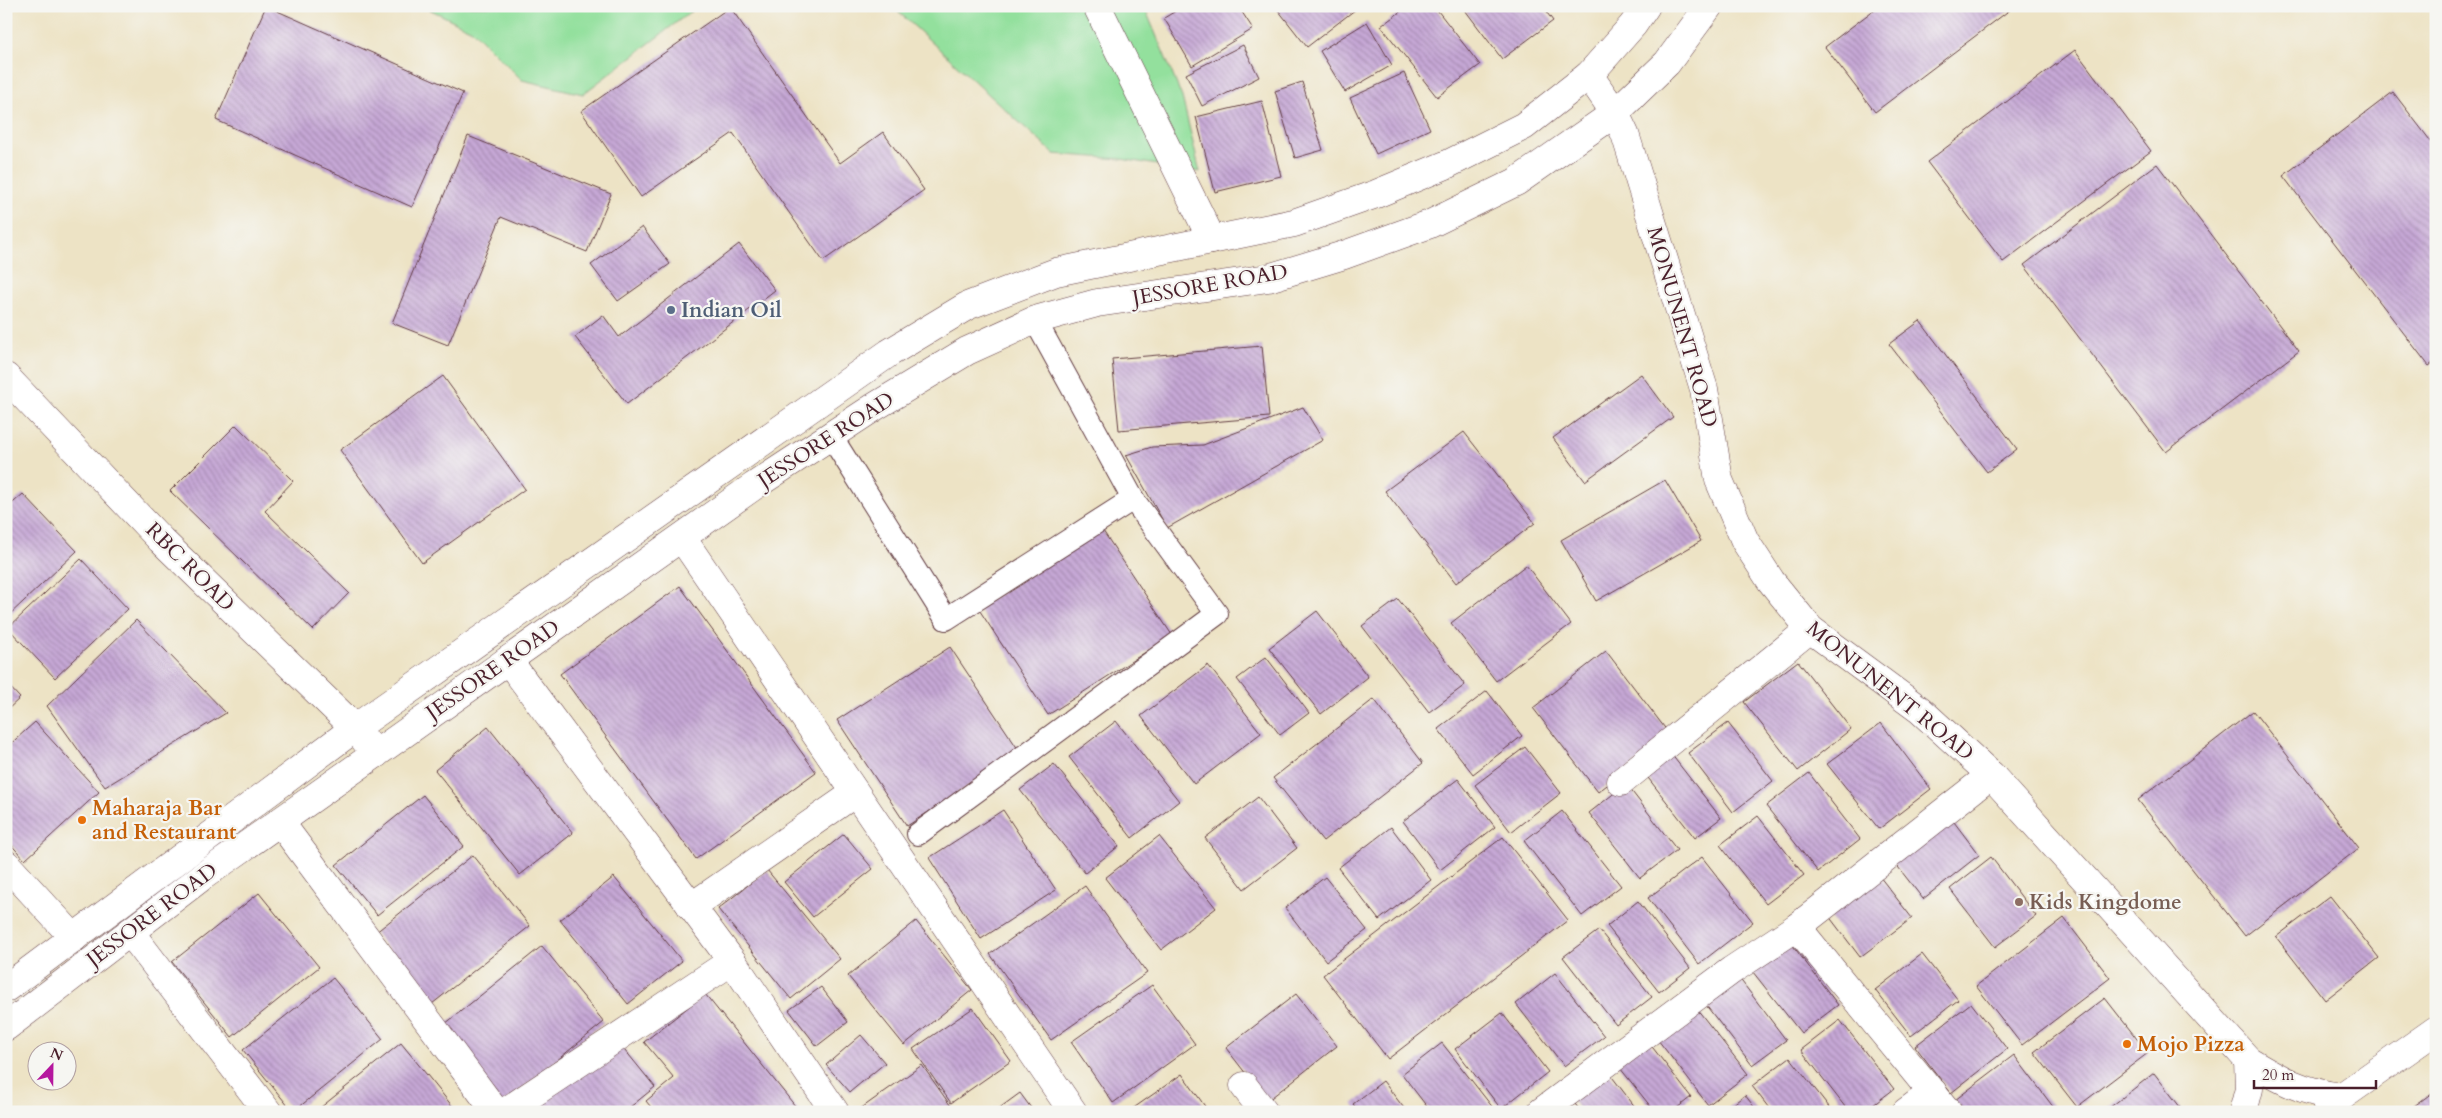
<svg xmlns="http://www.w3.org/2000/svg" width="2442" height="1118" viewBox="0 0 2442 1118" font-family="Cardo,serif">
<defs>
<pattern id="building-back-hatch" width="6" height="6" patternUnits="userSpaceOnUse" patternTransform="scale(1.25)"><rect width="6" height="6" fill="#c6a8d6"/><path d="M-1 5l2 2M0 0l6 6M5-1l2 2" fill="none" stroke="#a388ae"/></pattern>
</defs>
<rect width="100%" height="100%" fill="#f6f6f2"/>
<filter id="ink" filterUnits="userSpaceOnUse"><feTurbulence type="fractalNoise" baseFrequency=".02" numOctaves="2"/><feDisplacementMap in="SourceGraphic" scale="10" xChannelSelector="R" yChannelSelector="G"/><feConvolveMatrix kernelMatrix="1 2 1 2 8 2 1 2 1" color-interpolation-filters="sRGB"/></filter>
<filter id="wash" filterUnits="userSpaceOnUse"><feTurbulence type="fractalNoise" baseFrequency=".0096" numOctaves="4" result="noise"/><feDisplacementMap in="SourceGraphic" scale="20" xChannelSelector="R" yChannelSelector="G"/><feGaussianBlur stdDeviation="1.12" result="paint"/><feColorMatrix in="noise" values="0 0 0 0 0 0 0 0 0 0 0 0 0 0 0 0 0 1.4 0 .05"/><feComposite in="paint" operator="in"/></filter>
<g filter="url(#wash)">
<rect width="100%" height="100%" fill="#ede3c5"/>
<g fill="#93e09d" stroke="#6e8064">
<polygon points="423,6 698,6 583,94 522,80 472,30"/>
<polygon points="892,6 1144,6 1182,97 1200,172 1121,159 1054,154"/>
</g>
<g id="blocks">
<g fill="url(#building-back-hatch)">
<polygon points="266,6 463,93 412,207 216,120"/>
<polygon points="1184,6 1238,6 1253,29 1192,66 1164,18"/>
<polygon points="1275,6 1354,6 1356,9 1307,47"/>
<polygon points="1408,6 1434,6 1480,65 1437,97 1381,26"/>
<polygon points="1462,6 1542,6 1553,21 1502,59"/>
<polygon points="1879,6 2015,6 1875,112 1825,47"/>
<polygon points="730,7 840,163 883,132 924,190 823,261 733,133 641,197 581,111"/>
<polygon points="1367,22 1392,65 1345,92 1320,51"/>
<polygon points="1243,45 1259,77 1202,106 1186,74"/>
<polygon points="2075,50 2151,151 2003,262 1927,162"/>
<polygon points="1404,73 1430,129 1376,154 1350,98"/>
<polygon points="1302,82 1323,150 1295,158 1275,91"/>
<polygon points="2393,92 2436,148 2436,361 2429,366 2283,176"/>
<polygon points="1262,101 1281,176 1215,192 1196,117"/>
<polygon points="468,136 611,194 587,252 501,217 448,345 392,323"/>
<polygon points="2157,164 2299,351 2166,452 2024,265"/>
<polygon points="642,227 670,264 618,301 591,265"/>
<polygon points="739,244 775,290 627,404 575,337 603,315 619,337"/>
<polygon points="1920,321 2017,449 1987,472 1889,344"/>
<polygon points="1262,346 1269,417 1119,430 1112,359"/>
<polygon points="1641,374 1673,417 1585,481 1553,438"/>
<polygon points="443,376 525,489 422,563 340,450"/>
<polygon points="1303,407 1323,440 1167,528 1126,455 1152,447 1203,445"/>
<polygon points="236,425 293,481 265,511 349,593 313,630 170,491"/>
<polygon points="1464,432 1535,523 1456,583 1385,491"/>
<polygon points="1665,480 1701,541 1596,601 1561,540"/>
<polygon points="23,494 77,551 6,618 6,509"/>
<polygon points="1101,528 1172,635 1048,715 978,608"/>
<polygon points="81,559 128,609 55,678 8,628"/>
<polygon points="1526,565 1571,624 1496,681 1451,623"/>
<polygon points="680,586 816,772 696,859 560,674"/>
<polygon points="1398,599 1465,685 1429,712 1362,626"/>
<polygon points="1317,611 1368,677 1321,714 1269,648"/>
<polygon points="136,620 226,713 105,787 47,706"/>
<polygon points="950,647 1020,752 907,826 837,720"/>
<polygon points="1606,651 1671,736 1598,792 1533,708"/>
<polygon points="1266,657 1309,713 1280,735 1237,679"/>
<polygon points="1798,661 1851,729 1798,771 1744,702"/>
<polygon points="1208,665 1261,733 1194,784 1141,716"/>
<polygon points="6,683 20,698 6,711"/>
<polygon points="1487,691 1522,736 1473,774 1438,729"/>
<polygon points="1374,699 1423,763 1323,841 1273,778"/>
<polygon points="2253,711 2359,848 2245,936 2138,800"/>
<polygon points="1116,721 1179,801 1132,838 1069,757"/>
<polygon points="35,722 99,792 25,860 6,839 6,748"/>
<polygon points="1728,723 1773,781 1733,812 1688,753"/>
<polygon points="1881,723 1931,789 1879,829 1827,764"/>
<polygon points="488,727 573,833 520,875 435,770"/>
<polygon points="1525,747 1561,793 1511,832 1475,785"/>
<polygon points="1671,754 1721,818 1695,838 1645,774"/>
<polygon points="1054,764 1119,846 1085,873 1020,790"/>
<polygon points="1809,773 1860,839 1818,872 1766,806"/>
<polygon points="1458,779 1495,827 1440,870 1403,821"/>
<polygon points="1626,784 1677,850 1640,878 1589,813"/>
<polygon points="423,795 464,846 377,915 336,865"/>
<polygon points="1258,797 1297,848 1244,889 1205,838"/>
<polygon points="1003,810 1056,890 981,939 929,858"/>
<polygon points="1562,811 1621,886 1582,916 1524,841"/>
<polygon points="1948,814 1979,855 1923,899 1891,858"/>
<polygon points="1758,816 1804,875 1766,904 1720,845"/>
<polygon points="1391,827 1431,880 1379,920 1338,868"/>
<polygon points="844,834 873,869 813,917 784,882"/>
<polygon points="1159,836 1216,908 1161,950 1105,878"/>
<polygon points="1503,837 1568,920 1388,1059 1323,975"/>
<polygon points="473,855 530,926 432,1004 375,933"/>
<polygon points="1702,857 1753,922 1699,964 1648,898"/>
<polygon points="1991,857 2036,916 1995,947 1950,889"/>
<polygon points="767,870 840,959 791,999 718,909"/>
<polygon points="1876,872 1912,918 1860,957 1825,911"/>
<polygon points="614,877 682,961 628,1004 560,920"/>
<polygon points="1325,877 1367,930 1326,961 1285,908"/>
<polygon points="1085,886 1147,973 1051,1040 990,954"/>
<polygon points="259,893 319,967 232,1037 172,962"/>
<polygon points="2330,896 2379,958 2325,1000 2276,937"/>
<polygon points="1638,901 1690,968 1659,992 1607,926"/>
<polygon points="2064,918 2110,978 2022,1045 1976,986"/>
<polygon points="916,921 972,990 904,1045 848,976"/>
<polygon points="1599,930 1652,997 1616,1025 1563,957"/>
<polygon points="1787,938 1838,1005 1801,1033 1749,967"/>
<polygon points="542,946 604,1022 502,1105 440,1028"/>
<polygon points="1922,954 1958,1000 1911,1036 1875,990"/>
<polygon points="1555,973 1604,1036 1564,1066 1516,1004"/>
<polygon points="333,978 383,1039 293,1112 243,1050"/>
<polygon points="1739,978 1786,1040 1752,1065 1705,1004"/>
<polygon points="1152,985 1195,1044 1113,1103 1071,1042"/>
<polygon points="821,987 848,1022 817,1046 789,1010"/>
<polygon points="705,994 800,1112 655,1112 646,1101 674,1078 644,1042"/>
<polygon points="1296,994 1337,1046 1267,1101 1226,1048"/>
<polygon points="2105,998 2148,1053 2077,1107 2034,1052"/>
<polygon points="1971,1003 2007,1049 1951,1093 1915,1046"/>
<polygon points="973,1008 1011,1061 951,1103 913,1049"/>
<polygon points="1697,1009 1748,1074 1708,1105 1658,1040"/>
<polygon points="1502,1013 1548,1072 1501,1109 1455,1049"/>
<polygon points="1840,1020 1894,1089 1864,1112 1849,1112 1801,1050"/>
<polygon points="861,1035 885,1063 850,1092 826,1065"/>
<polygon points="616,1039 655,1087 624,1112 526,1112"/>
<polygon points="1646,1039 1691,1097 1672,1112 1655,1112 1616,1063"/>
<polygon points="401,1043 457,1112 315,1112"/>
<polygon points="1442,1043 1494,1109 1490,1112 1431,1112 1402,1074"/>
<polygon points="2014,1055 2057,1112 1964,1112 1955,1100"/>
<polygon points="1790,1057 1833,1112 1772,1112 1752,1086"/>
<polygon points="922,1065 955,1112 856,1112"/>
<polygon points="1606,1069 1639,1112 1581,1112 1570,1097"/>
<polygon points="2154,1073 2184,1112 2104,1112"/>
<polygon points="1182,1074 1209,1112 1128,1112"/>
<polygon points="1383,1081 1407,1112 1359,1112 1353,1104"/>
<polygon points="2436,1090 2436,1112 2406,1112"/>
<polygon points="1020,1093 1034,1112 994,1112"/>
<polygon points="1745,1095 1758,1112 1723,1112"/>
</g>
</g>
</g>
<g filter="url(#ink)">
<use href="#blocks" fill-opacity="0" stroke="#623c42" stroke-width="1"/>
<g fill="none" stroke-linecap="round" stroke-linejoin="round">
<g stroke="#623c42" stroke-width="24">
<g id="service">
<polyline points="831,436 946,619 1133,499 1035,320"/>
<polyline points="918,834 1217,614 1133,499"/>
</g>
</g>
<g stroke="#623c42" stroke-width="29">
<g id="minor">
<polyline points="1097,6 1212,240"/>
<path d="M 1589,75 L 1615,113 L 1625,134 L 1704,389 L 1719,480 L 1745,541 L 1771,581 L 1810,629 L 1920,710 L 1991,775 L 2248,1060 C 2281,1080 2302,1092 2341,1097"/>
<polyline points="682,538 1073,1112"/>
<polyline points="508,660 732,961 835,1112"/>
<polyline points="1621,782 1810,629"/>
<polyline points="280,822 496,1112"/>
<polyline points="6,864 74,938"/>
<polyline points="691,907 855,793"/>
<polyline points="1797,927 1948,1112"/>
<polyline points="130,932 268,1112"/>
<polyline points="1244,1086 1264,1112"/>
<polyline points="2327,1107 2436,1030"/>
<polyline points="505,1112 732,961"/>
<polyline points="1541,1112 1732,970 1797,927 1991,775"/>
<polyline points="1906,1112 1933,1092"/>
<polyline points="2243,1112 2249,1089 2248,1060"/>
</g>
</g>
<g stroke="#623c42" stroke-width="29">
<polyline id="tertiary" points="6,377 161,540 355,728 376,754"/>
</g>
<g stroke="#623c42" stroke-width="29">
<g id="primary">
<polyline points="6,988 355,728 889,353 967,306 1056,272 1294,223 1376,194 1448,164 1524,126 1589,75 1633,25 1646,6"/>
<polyline points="6,1027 203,876 754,486 876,406 967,351 1035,320 1097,303 1268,278 1344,255 1430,224 1516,182 1615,113 1667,63 1709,6"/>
</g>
</g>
<use href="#service" stroke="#fff" stroke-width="22"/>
<use href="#minor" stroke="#fff" stroke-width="28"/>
<use href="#tertiary" stroke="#fff" stroke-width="28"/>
<use href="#primary" stroke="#fff" stroke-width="28"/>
</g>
</g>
<circle fill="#5c6f8a" stroke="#f6f6f2" stroke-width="2" cx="671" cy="310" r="5"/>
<g fill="#e8710a" stroke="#f6f6f2" stroke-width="2">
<circle cx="82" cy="820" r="5"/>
<circle cx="2127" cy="1044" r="5"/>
</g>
<circle fill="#8d6e63" stroke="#f6f6f2" stroke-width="2" cx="2019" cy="902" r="5"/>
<g text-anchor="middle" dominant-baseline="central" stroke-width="4.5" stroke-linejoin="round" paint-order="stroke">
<g font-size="21" fill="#4a1f2b" stroke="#f6f6f2">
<text transform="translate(1210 285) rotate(-10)">JESSORE ROAD</text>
<text transform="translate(1682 327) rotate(74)">MONUNENT ROAD</text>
<text transform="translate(826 440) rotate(-33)">JESSORE ROAD</text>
<text transform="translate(190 567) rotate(45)">RBC ROAD</text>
<text transform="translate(493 670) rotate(-35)">JESSORE ROAD</text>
<text transform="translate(1890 691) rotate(39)">MONUNENT ROAD</text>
<text transform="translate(152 915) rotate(-37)">JESSORE ROAD</text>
</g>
<g font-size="21" font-weight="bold" fill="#4e5e75" stroke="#f6f6f2" text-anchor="start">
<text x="681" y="310">Indian Oil</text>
</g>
<g font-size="21" font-weight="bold" fill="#c56008" stroke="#f6f6f2" text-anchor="start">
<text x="92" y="808">Maharaja Bar<tspan x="92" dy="24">and Restaurant</tspan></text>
<text x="2137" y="1044">Mojo Pizza</text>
</g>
<g font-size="21" font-weight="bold" fill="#785e54" stroke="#f6f6f2" text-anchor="start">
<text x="2029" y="902">Kids Kingdome</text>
</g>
</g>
<rect width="2442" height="1118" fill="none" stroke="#f6f6f2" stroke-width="25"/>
<g transform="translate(52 1066) rotate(22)"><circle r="24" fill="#f6f6f2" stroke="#b1a0a2"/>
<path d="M0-4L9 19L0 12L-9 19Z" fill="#b5179e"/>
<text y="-8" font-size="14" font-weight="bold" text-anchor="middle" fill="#4a1f2b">N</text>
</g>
<path d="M2254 1080v8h122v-8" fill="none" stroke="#4a1f2b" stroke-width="2.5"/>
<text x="2262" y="1080" font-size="15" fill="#4a1f2b" stroke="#f6f6f2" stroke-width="4" paint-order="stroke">20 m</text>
</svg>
